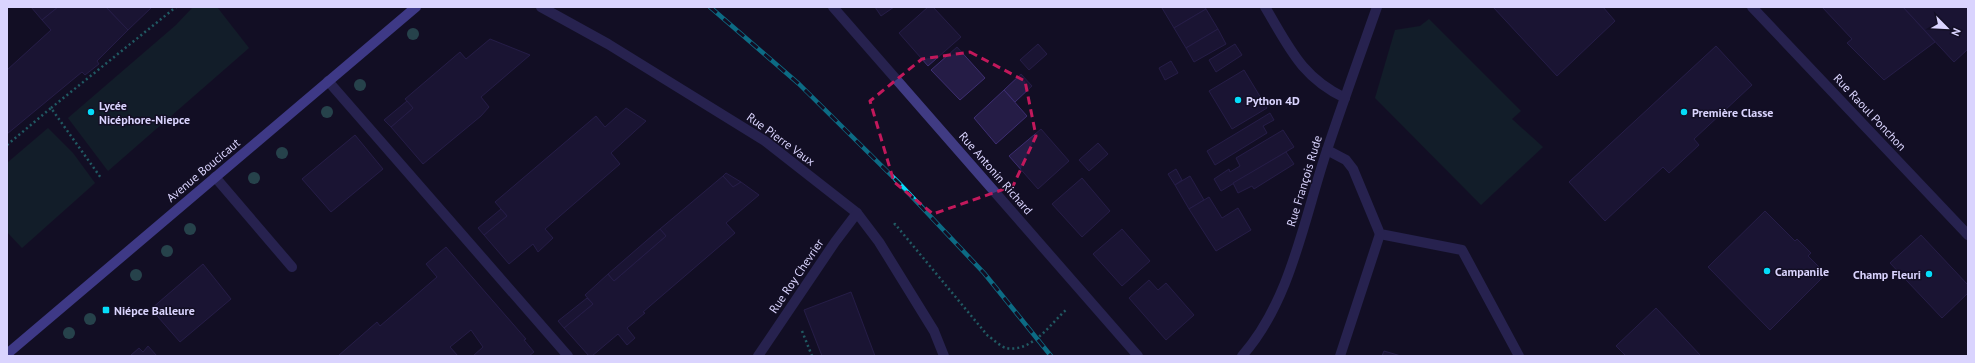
<svg xmlns="http://www.w3.org/2000/svg" width="1975" height="363" viewBox="0 0 1975 363" font-family="'PT Sans',sans-serif">
<rect width="100%" height="100%" fill="#130f25"/>
<g fill="#122f2f">
<polygon points="193,7 217,7 249,48 108,171 68,118 176,25"/>
<polygon points="1429,19 1521,111 1512,119 1543,147 1481,205 1375,98 1395,30 1420,26"/>
<polygon points="48,128 73,153 95,183 22,248 7,232 7,163"/>
</g>
<g fill="#251c46" stroke="#3d2e71">
<polygon points="31,7 58,7 42,20"/>
<polygon points="58,7 106,7 128,30 97,61 99,64 85,75 82,72 7,134 7,70 51,30 42,20"/>
<polygon points="106,7 152,7 128,30"/>
<polygon points="875,7 894,7 881,16"/>
<polygon points="928,7 933,7 961,37 928,66 899,33"/>
<polygon points="1164,7 1205,7 1206,9 1174,28 1162,8"/>
<polygon points="1493,7 1603,7 1615,21 1557,76"/>
<polygon points="1822,7 1903,7 1935,42 1884,80 1847,43 1852,39"/>
<polygon points="1903,7 1968,7 1968,49 1954,62"/>
<polygon points="1206,9 1218,29 1186,48 1174,28"/>
<polygon points="1218,29 1226,44 1194,62 1186,48"/>
<polygon points="490,39 530,55 481,97 489,107 481,116 423,164 391,127 413,108 405,99 460,52 466,59"/>
<polygon points="1038,44 1047,54 1029,70 1020,60"/>
<polygon points="1235,44 1242,55 1216,72 1209,60"/>
<polygon points="1716,46 1752,85 1694,139 1699,145 1669,173 1663,167 1605,221 1569,182"/>
<polygon points="957,47 985,78 960,100 931,70"/>
<polygon points="1171,61 1178,73 1165,80 1159,68"/>
<polygon points="1244,70 1267,108 1232,129 1209,91"/>
<polygon points="1021,74 1032,86 1015,102 1004,90"/>
<polygon points="1004,90 1027,116 996,144 974,118"/>
<polygon points="407,101 413,108 391,127 384,120"/>
<polygon points="626,108 646,121 611,153 620,164 545,229 553,238 538,252 533,244 509,264 484,235 507,216 495,202 596,116 605,127"/>
<polygon points="1270,113 1274,120 1263,126 1267,133 1215,165 1207,151"/>
<polygon points="1041,129 1069,161 1038,189 1009,156"/>
<polygon points="1283,130 1294,147 1221,191 1214,179 1229,169 1230,172 1240,166 1236,158"/>
<polygon points="355,135 383,169 331,212 302,179"/>
<polygon points="1098,143 1108,154 1089,171 1079,160"/>
<polygon points="1286,152 1294,164 1254,189 1252,186 1238,193 1233,183"/>
<polygon points="1176,169 1182,180 1175,185 1168,174"/>
<polygon points="726,173 741,182 733,187 723,176"/>
<polygon points="723,176 733,187 741,182 759,195 726,223 735,233 643,312 645,313 627,328 635,338 627,345 618,334 592,356 589,356 564,328 593,304 585,295 608,274 614,281 666,236 660,229"/>
<polygon points="1190,176 1204,200 1189,209 1175,185"/>
<polygon points="1082,178 1110,211 1082,237 1052,204"/>
<polygon points="1209,197 1222,218 1238,208 1251,230 1216,251 1189,209"/>
<polygon points="501,209 507,216 484,235 478,228"/>
<polygon points="1765,211 1795,241 1797,239 1811,253 1808,256 1826,274 1770,330 1708,267"/>
<polygon points="660,229 666,236 614,281 608,274"/>
<polygon points="1122,229 1150,261 1122,286 1093,254"/>
<polygon points="1921,235 1968,285 1968,293 1942,318 1890,263"/>
<polygon points="446,247 526,339 524,340 534,352 529,356 473,356 483,347 471,330 450,347 458,356 338,356 377,322 380,326 437,277 426,264"/>
<polygon points="203,264 231,299 180,342 151,309"/>
<polygon points="1149,280 1158,290 1166,283 1194,315 1166,340 1129,298"/>
<polygon points="851,292 875,356 822,356 804,310"/>
<polygon points="587,298 593,304 564,328 558,321"/>
<polygon points="1656,308 1701,356 1626,356 1616,346"/>
<polygon points="148,346 157,356 130,356 139,348 143,352"/>
<polygon points="1384,351 1401,356 1382,356"/>
</g>
<g fill="none" stroke-linecap="round" stroke-linejoin="round">
<g stroke="#32b5af" stroke-width="2.5" stroke-dasharray="2 3" stroke-linecap="butt">
<polyline points="51,108 176,7"/>
<polyline points="7,145 51,108 101,178"/>
<path d="M 894,225 L 895,224 L 988,336 C 993,339 1001,347 1006,348 C 1032,353 1051,323 1067,309"/>
<polyline points="802,331 812,356"/>
</g>
<g stroke="#403b83" stroke-width="10">
<polyline points="328,81 568,356"/>
<polyline points="1327,150 1346,160 1353,169 1380,234 1462,250 1519,356"/>
<polyline points="215,177 292,267"/>
<polyline points="1340,356 1380,234"/>
</g>
<g stroke="#403b83" stroke-width="10">
<polyline points="541,7 608,44 765,141 857,213 879,242 934,331 944,356"/>
<polyline points="833,7 1138,356"/>
<path d="M 1265,7 C 1289,47 1301,77 1345,98"/>
<polyline points="1752,7 1968,235"/>
<polyline points="758,356 835,242 857,213"/>
<path d="M 1242,356 C 1291,301 1304,218 1327,150 C 1343,102 1360,55 1377,7"/>
</g>
<polyline stroke="#746dfc" stroke-width="10" points="7,354 416,7"/>
<g stroke="#05dcf9" stroke-width="4.5">
<polyline id="rail" points="710,7 799,84 898,182 984,273 1051,356"/>
</g>
<use href="#rail" stroke="#130f25" stroke-width="3" stroke-dasharray="9" stroke-linecap="butt"/>
</g>
<g fill="#3e807b">
<circle cx="413" cy="34" r="6"/>
<circle cx="360" cy="85" r="6"/>
<circle cx="327" cy="112" r="6"/>
<circle cx="282" cy="153" r="6"/>
<circle cx="254" cy="178" r="6"/>
<circle cx="190" cy="229" r="6"/>
<circle cx="167" cy="251" r="6"/>
<circle cx="136" cy="275" r="6"/>
<circle cx="90" cy="319" r="6"/>
<circle cx="69" cy="333" r="6"/>
</g>
<path d="M0 0H1975V363H0ZM 970,52 L 1025,81 L 1036,136 L 1013,186 L 933,214 L 894,182 L 870,101 L 922,59 Z" fill="#130f25" fill-opacity=".55" fill-rule="evenodd"/>
<path fill="none" stroke="#c2185b" stroke-width="3" stroke-dasharray="8 5" stroke-linejoin="round" d="M 970,52 L 1025,81 L 1036,136 L 1013,186 L 933,214 L 894,182 L 870,101 L 922,59 Z"/>
<g fill="#05dcf9" stroke="#130f25" stroke-width="1.5">
<circle cx="1238" cy="100" r="4"/>
<circle cx="91" cy="112" r="4"/>
<circle cx="1684" cy="112" r="4"/>
<circle cx="1767" cy="271" r="4"/>
<circle cx="1929" cy="274" r="4"/>
<rect x="102" y="306" width="8" height="8" rx="2"/>
</g>
<g text-anchor="middle" dominant-baseline="central" stroke-width="3" stroke-linejoin="round" paint-order="stroke">
<g font-size="12" font-weight="bold" fill="#dad4fe" stroke="#130f25" text-anchor="start">
<text x="1246" y="100">Python 4D</text>
<text x="99" y="105">Lycée<tspan x="99" dy="14">Nicéphore-Niepce</tspan></text>
<text x="1692" y="112">Première Classe</text>
<text x="1775" y="271">Campanile</text>
<text x="1921" y="274" text-anchor="end">Champ Fleuri</text>
<text x="114" y="310">Niépce Balleure</text>
</g>
<g font-size="12" fill="#dad4fe" stroke="#130f25">
<text transform="translate(1870 112) rotate(47)">Rue Raoul Ponchon</text>
<text transform="translate(781 139) rotate(36)">Rue Pierre Vaux</text>
<text transform="translate(203 170) rotate(-40)">Avenue Boucicaut</text>
<text transform="translate(996 173) rotate(49)">Rue Antonin Richard</text>
<text transform="translate(1304 181) rotate(-73)">Rue François Rude</text>
<text transform="translate(796 276) rotate(-56)">Rue Roy Chevrier</text>
</g>
</g>
<rect width="1975" height="363" fill="none" stroke="#dad4fe" stroke-width="16"/>
<g transform="translate(1947 28) rotate(114)" stroke="#130f25" stroke-width="3" paint-order="stroke">
<path d="M0-3L7 15L0 10L-7 15Z" fill="#dad4fe"/>
<text y="-6" font-size="11" font-weight="bold" text-anchor="middle" fill="#dad4fe">N</text>
</g>
</svg>
